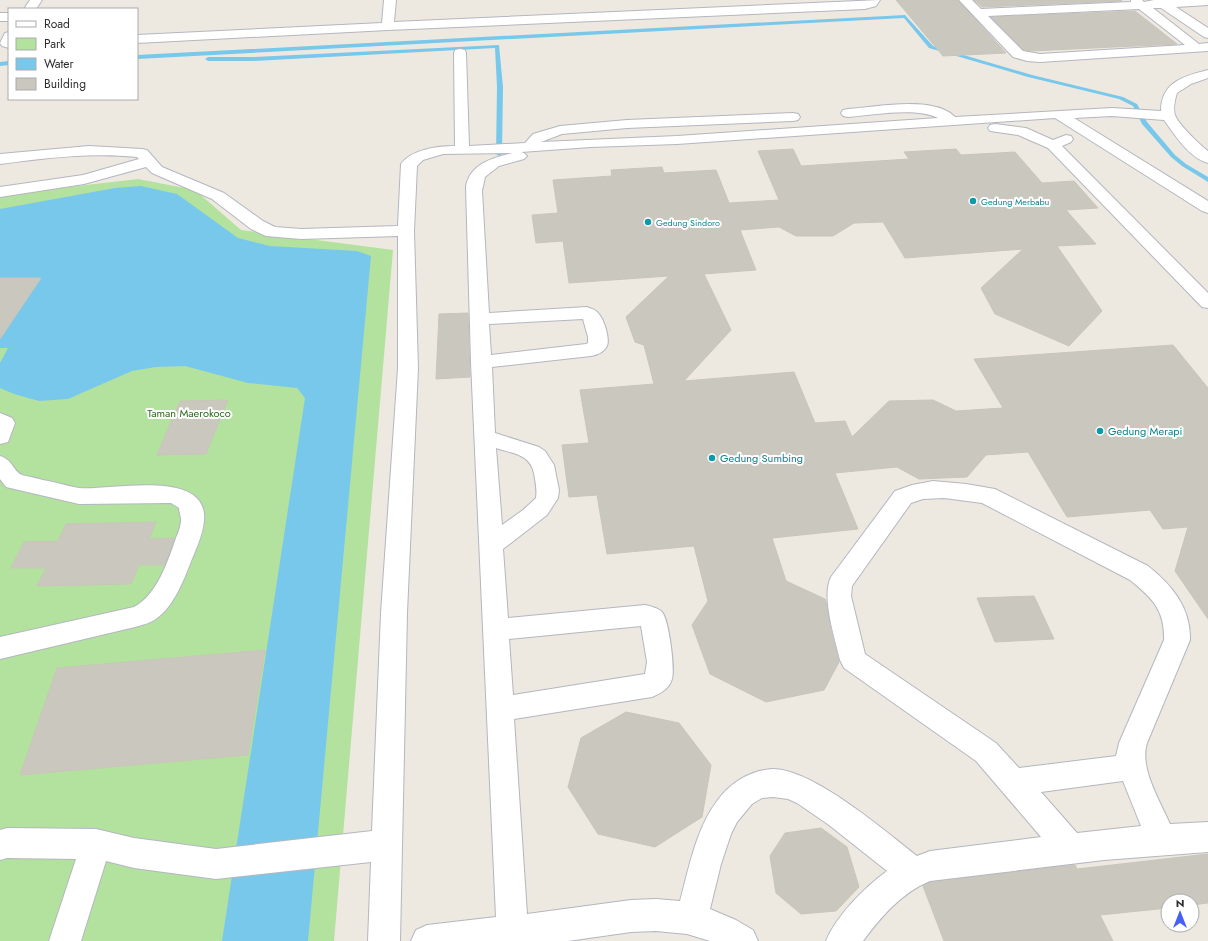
<svg xmlns="http://www.w3.org/2000/svg" width="1208" height="941" viewBox="0 0 1208 941" font-family="Jost,sans-serif">
<rect width="100%" height="100%" fill="#eee9e0"/>
<polygon fill="#b3e29f" points="138,179 195,190 241,230 393,250 334,941 0,941 0,195"/>
<polygon fill="#78c8ec" points="141,186 177,194 238,238 270,246 357,251 371,256 308,941 222,941 305,398 297,388 248,383 185,366 156,367 132,371 68,399 39,401 14,394 0,388 0,363 8,348 0,348 0,209 115,188"/>
<g fill="none" stroke-linecap="round" stroke-linejoin="round">
<g fill="#78c8ec" fill-rule="evenodd">
<polygon points="905,15 933,46 1032,75 1123,97 1137,104 1147,122 1175,155 1186,164 1208,177 1208,182 1182,166 1171,157 1142,124 1133,106 1119,99 1028,77 929,48 904,18 137,59 137,55"/>
<polygon points="499,45 503,87 502,154 499,156 496,154 497,87 495,48 252,61 208,61 205,59 208,57 252,57"/>
<polygon points="9,61 9,65 0,66 0,62"/>
</g>
</g>
<g fill="#cac7bf" stroke="#cac5ba">
<polygon points="896,0 958,0 1006,53 943,56"/>
<polygon points="974,0 1121,0 1122,1 982,7"/>
<polygon points="1135,11 1177,44 1031,51 1024,50 991,17"/>
<polygon points="793,149 801,166 909,159 904,152 956,149 961,155 1015,152 1042,183 1074,181 1098,208 1066,210 1096,244 1057,246 1102,311 1069,346 995,314 981,288 1023,249 905,258 883,222 854,223 833,236 796,236 779,227 740,230 756,270 704,274 731,330 684,381 794,372 815,423 845,421 852,437 889,401 933,400 956,411 1003,408 974,359 1173,345 1208,388 1208,619 1175,571 1188,527 1163,529 1150,510 1067,517 1028,452 986,455 967,477 919,479 897,467 835,473 858,529 772,538 786,581 825,599 826,602 831,630 839,662 824,690 766,702 710,674 692,625 708,601 694,546 607,554 597,495 569,497 562,445 589,443 580,390 654,384 644,345 635,342 626,317 669,276 569,283 563,241 536,243 532,215 558,213 553,180 612,176 611,170 662,167 664,173 716,170 729,203 779,200 758,151"/>
<polygon points="0,278 41,278 0,339"/>
<polygon points="468,313 470,377 436,379 439,314"/>
<polygon points="228,400 206,454 157,455 180,401"/>
<polygon points="156,522 149,539 174,538 168,556 164,565 139,565 131,584 37,586 46,568 11,568 24,542 58,541 66,524"/>
<polygon points="1034,596 1054,639 995,642 977,598"/>
<polygon points="265,650 248,755 20,775 57,668"/>
<polygon points="626,712 679,723 711,765 702,817 655,847 598,834 568,787 581,738"/>
<polygon points="821,828 847,847 859,887 836,911 801,914 776,893 770,856 785,833"/>
<polygon points="1208,854 1208,903 1192,905 1192,901 1168,901 1168,908 1100,915 1113,941 944,941 923,886 930,882 1075,865 1077,869"/>
</g>
<g fill="none" stroke-linecap="round" stroke-linejoin="round">
<g stroke="#b4b6c0" stroke-width="2">
<g id="minor">
<polygon points="30,0 42,0 36,9 24,9"/>
<polygon points="384,0 396,0 394,22 880,0 876,6 865,9 388,30 137,43 137,35 382,23"/>
<path d="M 959,0 L 972,0 L 981,9 L 1131,2 L 1131,0 L 1142,0 L 1144,2 L 1154,0 L 1208,0 L 1208,5 L 1176,7 L 1208,28 L 1208,38 L 1204,37 L 1161,8 L 1153,8 L 1199,44 L 1208,43 L 1208,51 L 1040,62 L 1027,61 L 1013,57 ZM 1139,9 L 1185,45 L 1040,54 L 1023,51 L 988,16 Z"/>
<rect x="0" y="13" width="9" height="8"/>
<polygon points="9,32 9,48 2,46 0,43 5,33"/>
<path d="M 460,49 L 465,50 L 466,53 L 469,146 L 525,143 L 533,134 L 560,126 L 627,120 L 793,113 L 798,114 L 800,117 L 798,120 L 793,121 L 627,128 L 562,134 L 541,142 L 677,136 L 938,118 C 916,107 873,115 848,117 L 843,116 L 841,113 L 843,110 L 848,109 C 876,107 934,95 955,117 L 1112,108 L 1161,111 C 1161,82 1184,76 1208,70 L 1208,78 L 1191,84 L 1177,93 C 1175,99 1173,109 1175,115 C 1178,124 1200,145 1208,151 L 1208,163 C 1189,158 1175,135 1164,120 L 1112,116 L 1074,118 L 1208,201 L 1208,213 L 1202,211 L 1055,118 L 677,144 L 591,147 L 521,152 L 524,153 L 527,156 L 524,159 L 499,166 L 485,177 L 482,191 L 489,313 L 587,307 C 591,309 595,309 598,313 C 604,319 610,338 607,346 C 604,352 597,355 591,356 L 492,367 L 495,433 L 539,447 L 545,451 L 554,465 L 559,490 L 558,498 L 547,515 L 503,549 L 508,618 L 645,605 C 650,606 658,608 662,612 C 669,620 675,669 672,679 C 669,689 661,693 652,697 L 514,719 L 527,914 L 631,900 L 656,899 L 680,901 C 689,868 696,829 717,801 C 730,783 750,770 773,769 C 813,769 885,831 917,856 L 930,851 L 1041,837 L 976,761 L 844,668 L 840,660 C 835,638 821,597 831,577 L 895,491 L 912,485 L 933,481 L 966,484 L 995,489 L 1148,566 C 1172,585 1191,608 1190,640 L 1147,743 C 1139,768 1160,801 1170,824 L 1208,822 L 1208,852 L 1104,860 L 930,881 C 901,893 881,917 863,941 L 826,941 C 836,916 865,887 887,871 L 829,825 L 797,803 L 788,799 L 773,797 L 762,798 L 752,804 L 737,822 L 731,834 L 721,864 L 710,909 L 736,920 L 753,930 L 758,941 L 710,941 L 687,934 L 656,931 L 631,932 L 568,941 L 411,941 L 416,930 L 427,925 L 496,917 L 471,362 L 466,187 C 469,164 494,157 513,153 L 443,154 L 423,160 L 417,166 L 414,231 L 418,368 L 407,613 L 400,941 L 368,941 L 371,862 L 216,879 L 134,868 L 106,861 L 81,941 L 49,941 L 76,859 L 7,858 L 0,860 L 0,830 L 7,828 L 96,829 L 134,838 L 216,849 L 372,831 L 381,613 L 398,368 L 398,236 L 301,239 L 266,236 L 251,229 L 212,199 L 152,173 L 146,167 L 84,184 L 0,197 L 0,187 L 83,175 L 139,159 L 137,157 C 91,152 46,158 0,164 L 0,154 L 89,146 L 142,149 L 147,150 L 162,167 L 224,193 L 263,221 L 275,227 L 301,229 L 398,226 L 401,164 C 412,149 438,146 455,146 L 454,53 L 455,50 ZM 583,319 L 588,337 L 588,343 L 586,344 L 491,355 L 489,324 ZM 496,448 C 517,455 532,454 535,479 C 536,485 537,491 536,498 L 523,510 L 502,525 ZM 944,498 L 982,503 L 1130,580 C 1152,598 1165,610 1164,640 L 1119,743 L 1116,756 L 1019,768 L 996,743 L 865,654 L 851,596 L 852,586 L 911,503 L 923,499 ZM 641,626 L 647,662 L 645,674 L 513,695 L 509,639 ZM 1123,781 L 1141,826 L 1077,833 L 1041,792 Z"/>
<polygon points="995,124 1026,128 1053,140 1066,135 1071,136 1073,139 1071,142 1062,146 1208,293 1208,308 1202,307 1048,148 1018,135 990,131 988,128 990,125"/>
<polygon points="0,413 12,418 15,423 8,442 0,444"/>
<path d="M 0,456 C 13,460 13,471 22,475 C 29,477 37,478 43,480 C 55,482 67,486 79,488 C 109,491 209,467 204,521 C 203,535 195,551 190,564 C 183,582 173,607 157,618 C 151,623 142,625 135,627 L 0,659 L 0,637 L 134,607 C 157,595 168,561 176,538 C 178,533 181,526 181,520 C 181,516 179,512 179,508 L 171,503 L 79,504 L 6,487 L 0,479 Z"/>
</g>
</g>
<use href="#minor" fill="#fff" fill-rule="evenodd"/>
</g>
<g fill="#0f9aa8" stroke="#fff" stroke-width="1.5">
<circle cx="973" cy="201" r="4"/>
<circle cx="648" cy="222" r="4"/>
<circle cx="1100" cy="431" r="4"/>
<circle cx="712" cy="458" r="4"/>
</g>
<g text-anchor="middle" dominant-baseline="central" stroke-width="4" stroke-linejoin="round" paint-order="stroke">
<g font-size="9" fill="#0d838f" stroke="#fff" text-anchor="start">
<text x="981" y="201">Gedung Merbabu</text>
<text x="656" y="222">Gedung Sindoro</text>
</g>
<g font-size="11" fill="#2a6a1e" stroke="#fff">
<text x="189" y="413">Taman Maerokoco</text>
</g>
<g font-size="11" fill="#0d838f" stroke="#fff" text-anchor="start">
<text x="1108" y="431">Gedung Merapi</text>
<text x="720" y="458">Gedung Sumbing</text>
</g>
</g>
<rect x="8" y="8" width="130" height="92" fill="#ffffff" stroke="#ababab"/>
<rect x="16" y="21" width="20" height="6" fill="#ffffff" stroke="#ababab"/>
<text x="44" y="28" font-size="12" fill="#2d2d2d">Road</text>
<rect x="16" y="38" width="20" height="12" fill="#b3e29f" stroke="#ababab"/>
<text x="44" y="48" font-size="12" fill="#2d2d2d">Park</text>
<rect x="16" y="58" width="20" height="12" fill="#78c8ec" stroke="#ababab"/>
<text x="44" y="68" font-size="12" fill="#2d2d2d">Water</text>
<rect x="16" y="78" width="20" height="12" fill="#cac7bf" stroke="#ababab"/>
<text x="44" y="88" font-size="12" fill="#2d2d2d">Building</text>
<g transform="translate(1180 913)"><circle r="19" fill="#ffffff" stroke="#ababab"/>
<path d="M0-3L7 15L0 10L-7 15Z" fill="#4760f4"/>
<text y="-6" font-size="11" font-weight="bold" text-anchor="middle" fill="#2d2d2d">N</text>
</g>
</svg>
